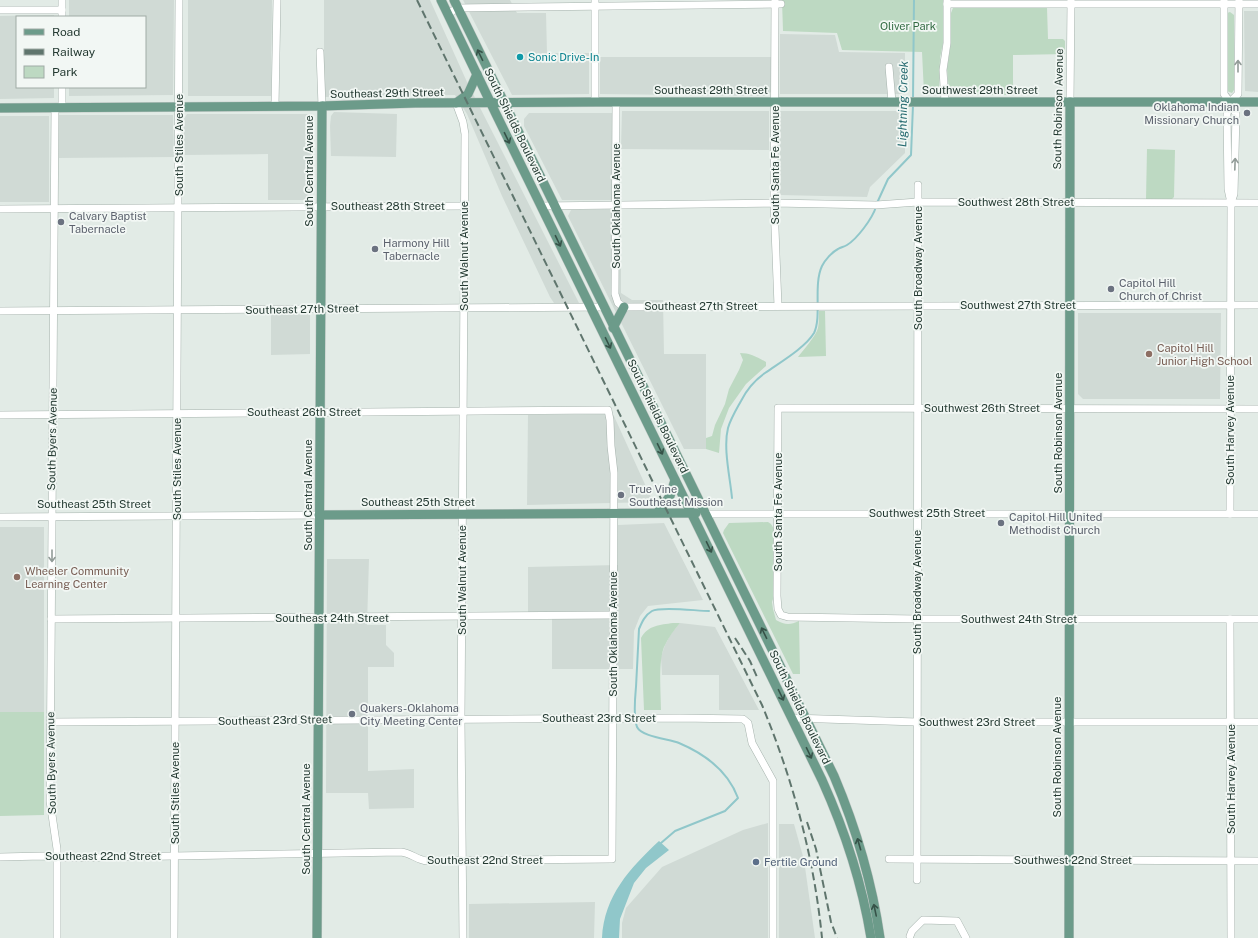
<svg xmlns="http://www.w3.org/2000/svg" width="1258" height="938" viewBox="0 0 1258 938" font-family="'Public Sans',sans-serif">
<rect width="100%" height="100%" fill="#e2ebe6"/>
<g fill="#d0dad5">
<polygon points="69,0 174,0 173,95 69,96 69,87 145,87 145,17 69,17"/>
<polygon points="188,0 272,0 271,96 188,96"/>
<polygon points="324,0 430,0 467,82 579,303 554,303 550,297 502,196 467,114 455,95 324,97"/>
<polygon points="463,0 510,0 517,13 546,13 547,53 589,53 589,94 512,95"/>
<polygon points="1244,11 1258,11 1258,92 1245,91"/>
<polygon points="54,15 54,17 17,17 17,87 54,87 54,98 0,99 0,16"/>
<polygon points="780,34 835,35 839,52 905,53 905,94 780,94"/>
<polygon points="600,57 771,57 771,92 765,96 600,94"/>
<polygon points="622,111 769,111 769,150 621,149"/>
<polygon points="780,111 905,111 905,153 870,187 867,197 780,195"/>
<polygon points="334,112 397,114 396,157 331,156 330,126 331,116"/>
<polygon points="529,113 612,113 612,200 562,200 524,126 524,119"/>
<polygon points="187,114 310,114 313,116 311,198 305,200 268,200 268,154 184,155 184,119"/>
<polygon points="59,115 173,115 174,157 59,158"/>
<rect x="0" y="116" width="49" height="86"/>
<polygon points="621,209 621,293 632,300 663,300 664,354 706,354 706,449 684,449 568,216 571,210"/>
<polygon points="271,313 306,313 310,315 310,354 271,355"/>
<polygon points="1078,313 1221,313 1220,399 1083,399 1078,394"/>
<polygon points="613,414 653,502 527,505 528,415"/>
<polygon points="664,523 703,600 648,606 640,616 634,631 633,669 552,669 552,613 528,612 528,567 618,565 618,525"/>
<rect x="0" y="527" width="44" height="185"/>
<polygon points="327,559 369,559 367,625 386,625 386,645 394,653 394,667 368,667 368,771 414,769 414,808 369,809 368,793 326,793"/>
<polygon points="680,623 715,627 759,710 719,710 719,675 662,675 661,657 665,645 671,634"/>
<polygon points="768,823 768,938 622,938 622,923 626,908 662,867 743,830"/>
<polygon points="779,824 794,824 804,860 815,938 779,938"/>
<polygon points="595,902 594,938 469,938 469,904"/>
</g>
<g fill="#bdd9c2">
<polygon points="782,0 943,0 943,43 940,58 939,93 924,93 922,52 842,50 837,33 783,31"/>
<polygon points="953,8 1047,8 1048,39 1063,39 1065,41 1065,54 1013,55 1013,95 954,95 949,91 947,69 951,43 951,13"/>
<polygon points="1230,12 1234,15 1234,90 1232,93 1227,91 1227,13"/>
<polygon points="1147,149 1175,150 1174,197 1172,199 1146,199"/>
<path d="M 819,311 L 825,311 L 826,356 L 798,357 C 804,349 816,336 818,328 C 819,323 819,317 819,311 Z"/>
<path d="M 740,353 C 750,353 757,357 766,362 L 766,366 L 746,384 L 729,408 L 721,429 L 719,453 L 706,449 L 706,438 L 712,436 L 715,425 L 725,404 L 729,389 L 739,370 L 743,360 Z"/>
<path d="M 768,522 L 771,524 L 774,529 L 774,596 L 772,602 L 773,609 L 776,620 C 785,625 790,625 799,621 L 800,674 L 793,674 L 723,533 L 724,530 L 729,523 Z"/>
<path d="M 673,623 L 680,623 C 674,630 668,638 664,647 C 658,663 661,691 661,710 L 644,710 L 641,638 C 648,625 660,625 673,623 Z"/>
<polygon points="0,712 44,712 44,815 0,816"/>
</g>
<path fill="#90c7ca" d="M 659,841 L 669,850 L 646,868 L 634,883 L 620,919 L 619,938 L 602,938 C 604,896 630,868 659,841 Z"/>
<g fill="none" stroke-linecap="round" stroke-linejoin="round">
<g stroke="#90c7ca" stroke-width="2">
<polyline points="913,99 914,0"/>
<polyline points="877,203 888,179 911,155 913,105"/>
<path d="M 732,498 C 730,477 723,448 728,428 C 731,418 736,410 741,401 C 746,391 755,380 765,373 C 779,363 805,348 814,333 C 822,317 813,285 822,266 C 825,260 832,252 838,249 C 841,247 844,247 847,245 C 857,239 872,219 876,207"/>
<path d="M 661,843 L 675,831 L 725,811 L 738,798 C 728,771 705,754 679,743 C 669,739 642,737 637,727 C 633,716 635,698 636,687 C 637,668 638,648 639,629 C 642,622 645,615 652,611 C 661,606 697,611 709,611"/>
</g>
<g stroke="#a5b2ac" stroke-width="8">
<g id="minor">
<polyline points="62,0 62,17"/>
<polyline points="775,1 774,203 778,306"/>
<polyline points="1224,1 1224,94 1230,102 1236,114 1234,194 1231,203"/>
<polyline points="947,4 1258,4"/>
<polyline points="0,10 62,10"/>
<polyline points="448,14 457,8 781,4"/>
<polyline points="320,52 322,106"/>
<polyline points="889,67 892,102"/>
<polyline points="62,87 62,108"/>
<polyline points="595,102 595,0"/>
<polyline points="616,102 615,294 618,303 624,307 1258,305"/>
<polyline points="945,102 943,70 947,43 947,1"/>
<polyline points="1070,102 1071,1"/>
<polyline points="456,103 463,122 465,134 461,719 463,938"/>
<polyline points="275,106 277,0"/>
<polyline points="55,108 50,801 57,849 57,938"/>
<polyline points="541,206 774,203 876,205 918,202 1258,203"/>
<polyline points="0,209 464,206"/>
<polyline points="0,311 604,307"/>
<polyline points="1258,409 778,408 777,596 778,609 781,615 788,617 917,619 1258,619"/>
<path d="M 0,415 L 608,410 L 610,420 L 611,446 L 614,473 L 612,859 L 427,861 C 417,860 411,853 401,852 L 63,858 L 43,856 L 0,857"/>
<polyline points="705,514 1258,514"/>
<polyline points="1230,514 1231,203 1228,189 1227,114 1230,102 1238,94 1239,0"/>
<polyline points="0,517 319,515"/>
<polyline points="51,619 613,615"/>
<polyline points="1230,619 1231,938"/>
<polyline points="792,718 917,722 1258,722"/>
<polyline points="50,722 680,718 743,719 748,723 752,743 773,781 773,938"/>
<polyline points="889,859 1258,861"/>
<polyline points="917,880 918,185"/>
<polyline points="910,936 912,931 923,920 957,921 966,938"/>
<polyline points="174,938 179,0"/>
</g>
</g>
<g stroke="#c2c8c6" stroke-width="10">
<g id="major">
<path d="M 441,0 L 496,114 L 822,780 C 845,831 862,883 871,938"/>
<path d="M 454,0 L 834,776 C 856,828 872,882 880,938"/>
<polyline points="456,103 468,94 477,74"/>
<polyline points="0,108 322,106 415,103 595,102 1258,102"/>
<polyline points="613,328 624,307"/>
<polyline points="658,512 670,496 675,480"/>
<polyline points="319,515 696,513"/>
<polyline points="317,938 322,106"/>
<polyline points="1069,938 1070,102"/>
</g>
</g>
<use href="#minor" stroke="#fff" stroke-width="7"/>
<use href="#major" stroke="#6c9b8a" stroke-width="9"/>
<g stroke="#5f756d" stroke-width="2" stroke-dasharray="8 4" stroke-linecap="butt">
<path d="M 417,0 L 762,705 C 793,780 814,857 822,938"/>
<polyline points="735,638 750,661 757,677"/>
<polyline points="807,822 816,849 831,922 837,938"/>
</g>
</g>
<defs><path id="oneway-shaft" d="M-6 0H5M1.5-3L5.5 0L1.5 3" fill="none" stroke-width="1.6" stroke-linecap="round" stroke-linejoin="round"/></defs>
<g stroke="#365248">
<use href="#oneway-shaft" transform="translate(480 55) rotate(-116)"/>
<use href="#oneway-shaft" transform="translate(507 138) rotate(64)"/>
<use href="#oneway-shaft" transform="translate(558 241) rotate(64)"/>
<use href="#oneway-shaft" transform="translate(608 343) rotate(64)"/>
<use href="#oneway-shaft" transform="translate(660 449) rotate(64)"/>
<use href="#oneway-shaft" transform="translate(709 547) rotate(64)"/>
<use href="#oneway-shaft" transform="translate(764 633) rotate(-116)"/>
<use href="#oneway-shaft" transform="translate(781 695) rotate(64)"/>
<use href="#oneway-shaft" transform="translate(809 753) rotate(64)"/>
<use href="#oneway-shaft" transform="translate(859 844) rotate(-106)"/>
<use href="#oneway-shaft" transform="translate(875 910) rotate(-102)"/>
</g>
<g stroke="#929c98">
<use href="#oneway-shaft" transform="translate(1238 66) rotate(-90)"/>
<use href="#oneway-shaft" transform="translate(1235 164) rotate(-88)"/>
<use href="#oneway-shaft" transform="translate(52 556) rotate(90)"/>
</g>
<circle fill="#0f9aa8" stroke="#f2f7f4" stroke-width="1.5" cx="520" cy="57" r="4"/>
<g fill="#6b7280" stroke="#f2f7f4" stroke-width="1.5">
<circle cx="1247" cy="113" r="4"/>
<circle cx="61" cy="222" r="4"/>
<circle cx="375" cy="249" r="4"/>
<circle cx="1111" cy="289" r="4"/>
<circle cx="621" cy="495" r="4"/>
<circle cx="1001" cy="523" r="4"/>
<circle cx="352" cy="714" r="4"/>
</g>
<g fill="#8d6e63" stroke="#f2f7f4" stroke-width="1.5">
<circle cx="1149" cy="354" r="4"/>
<circle cx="17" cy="577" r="4"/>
</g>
<circle fill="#5c6f8a" stroke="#f2f7f4" stroke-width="1.5" cx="756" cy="862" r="4"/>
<g text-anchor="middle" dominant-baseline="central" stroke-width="3.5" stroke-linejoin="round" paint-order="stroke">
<g font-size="11" fill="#336c43" stroke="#f2f7f4">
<text x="908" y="26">Oliver Park</text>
</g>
<g font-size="11" fill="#0d838f" stroke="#f2f7f4" text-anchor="start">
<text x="528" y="57">Sonic Drive-In</text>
</g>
<g font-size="11" fill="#243a32" stroke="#f2f7f4">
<text x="711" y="90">Southeast 29th Street</text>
<text x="980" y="90">Southwest 29th Street</text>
<text transform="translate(387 93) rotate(-1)">Southeast 29th Street</text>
<text transform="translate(1058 109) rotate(-89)">South Robinson Avenue</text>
<text transform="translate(515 125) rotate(64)">South Shields Boulevard</text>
<text transform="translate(179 145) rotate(-90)">South Stiles Avenue</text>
<text transform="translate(775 165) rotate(-90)">South Santa Fe Avenue</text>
<text transform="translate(309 171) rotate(-90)">South Central Avenue</text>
<text x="1016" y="202">Southwest 28th Street</text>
<text x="388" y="206">Southeast 28th Street</text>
<text transform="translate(616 206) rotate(-90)">South Oklahoma Avenue</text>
<text transform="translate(464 256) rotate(-90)">South Walnut Avenue</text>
<text transform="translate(918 268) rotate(-90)">South Broadway Avenue</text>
<text x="1018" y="305">Southwest 27th Street</text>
<text x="701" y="306">Southeast 27th Street</text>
<text transform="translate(302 309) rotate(-1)">Southeast 27th Street</text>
<text x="982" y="408">Southwest 26th Street</text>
<text x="304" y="412">Southeast 26th Street</text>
<text transform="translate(658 416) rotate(64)">South Shields Boulevard</text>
<text transform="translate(1230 430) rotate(-90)">South Harvey Avenue</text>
<text transform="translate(1058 433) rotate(-90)">South Robinson Avenue</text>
<text transform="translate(52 439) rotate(-89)">South Byers Avenue</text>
<text transform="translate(177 469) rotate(-90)">South Stiles Avenue</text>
<text transform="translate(308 495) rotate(-90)">South Central Avenue</text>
<text x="418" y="502">Southeast 25th Street</text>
<text x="94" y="504">Southeast 25th Street</text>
<text transform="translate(778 512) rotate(-90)">South Santa Fe Avenue</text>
<text x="927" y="513">Southwest 25th Street</text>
<text transform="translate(462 580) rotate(-90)">South Walnut Avenue</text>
<text transform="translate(917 592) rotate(-90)">South Broadway Avenue</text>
<text x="332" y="618">Southeast 24th Street</text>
<text x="1019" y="619">Southwest 24th Street</text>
<text transform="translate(613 634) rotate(-90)">South Oklahoma Avenue</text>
<text transform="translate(800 707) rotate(64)">South Shields Boulevard</text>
<text x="599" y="718">Southeast 23rd Street</text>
<text transform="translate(275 720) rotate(-1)">Southeast 23rd Street</text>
<text x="977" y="722">Southwest 23rd Street</text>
<text transform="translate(1057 757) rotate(-90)">South Robinson Avenue</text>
<text transform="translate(51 763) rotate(-91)">South Byers Avenue</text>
<text transform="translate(1231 779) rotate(-90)">South Harvey Avenue</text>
<text transform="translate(175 793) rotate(-90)">South Stiles Avenue</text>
<text transform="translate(306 819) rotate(-90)">South Central Avenue</text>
<text x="103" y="856">Southeast 22nd Street</text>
<text x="485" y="860">Southeast 22nd Street</text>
<text x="1073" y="860">Southwest 22nd Street</text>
</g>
<g font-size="11" fill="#5b616d" stroke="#f2f7f4" text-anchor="start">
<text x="1239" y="107" text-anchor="end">Oklahoma Indian<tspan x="1239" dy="13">Missionary Church</tspan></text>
<text x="69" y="216">Calvary Baptist<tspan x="69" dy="13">Tabernacle</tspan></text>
<text x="383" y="243">Harmony Hill<tspan x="383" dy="13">Tabernacle</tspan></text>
<text x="1119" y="283">Capitol Hill<tspan x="1119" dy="13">Church of Christ</tspan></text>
<text x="629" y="489">True Vine<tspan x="629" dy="13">Southeast Mission</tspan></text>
<text x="1009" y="517">Capitol Hill United<tspan x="1009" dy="13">Methodist Church</tspan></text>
<text x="360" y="708">Quakers-Oklahoma<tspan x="360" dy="13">City Meeting Center</tspan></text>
</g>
<g font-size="11" fill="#785e54" stroke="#f2f7f4" text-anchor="start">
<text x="1157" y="348">Capitol Hill<tspan x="1157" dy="13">Junior High School</tspan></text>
<text x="25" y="571">Wheeler Community<tspan x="25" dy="13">Learning Center</tspan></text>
</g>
<g font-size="11" fill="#4e5e75" stroke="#f2f7f4" text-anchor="start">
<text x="764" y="862">Fertile Ground</text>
</g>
<g font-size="12" font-style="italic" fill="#256a6f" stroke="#f2f7f4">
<text transform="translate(903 104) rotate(-89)">Lightning Creek</text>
</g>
</g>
<rect x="16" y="16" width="130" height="72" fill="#f2f7f4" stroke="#a0aba6"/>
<rect x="24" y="29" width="20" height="6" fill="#6c9b8a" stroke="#a0aba6"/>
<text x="52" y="36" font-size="12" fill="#243a32">Road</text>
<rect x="24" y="49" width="20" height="6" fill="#5f756d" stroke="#a0aba6"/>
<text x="52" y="56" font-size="12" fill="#243a32">Railway</text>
<rect x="24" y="66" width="20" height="12" fill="#bdd9c2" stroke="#a0aba6"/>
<text x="52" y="76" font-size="12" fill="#243a32">Park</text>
</svg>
